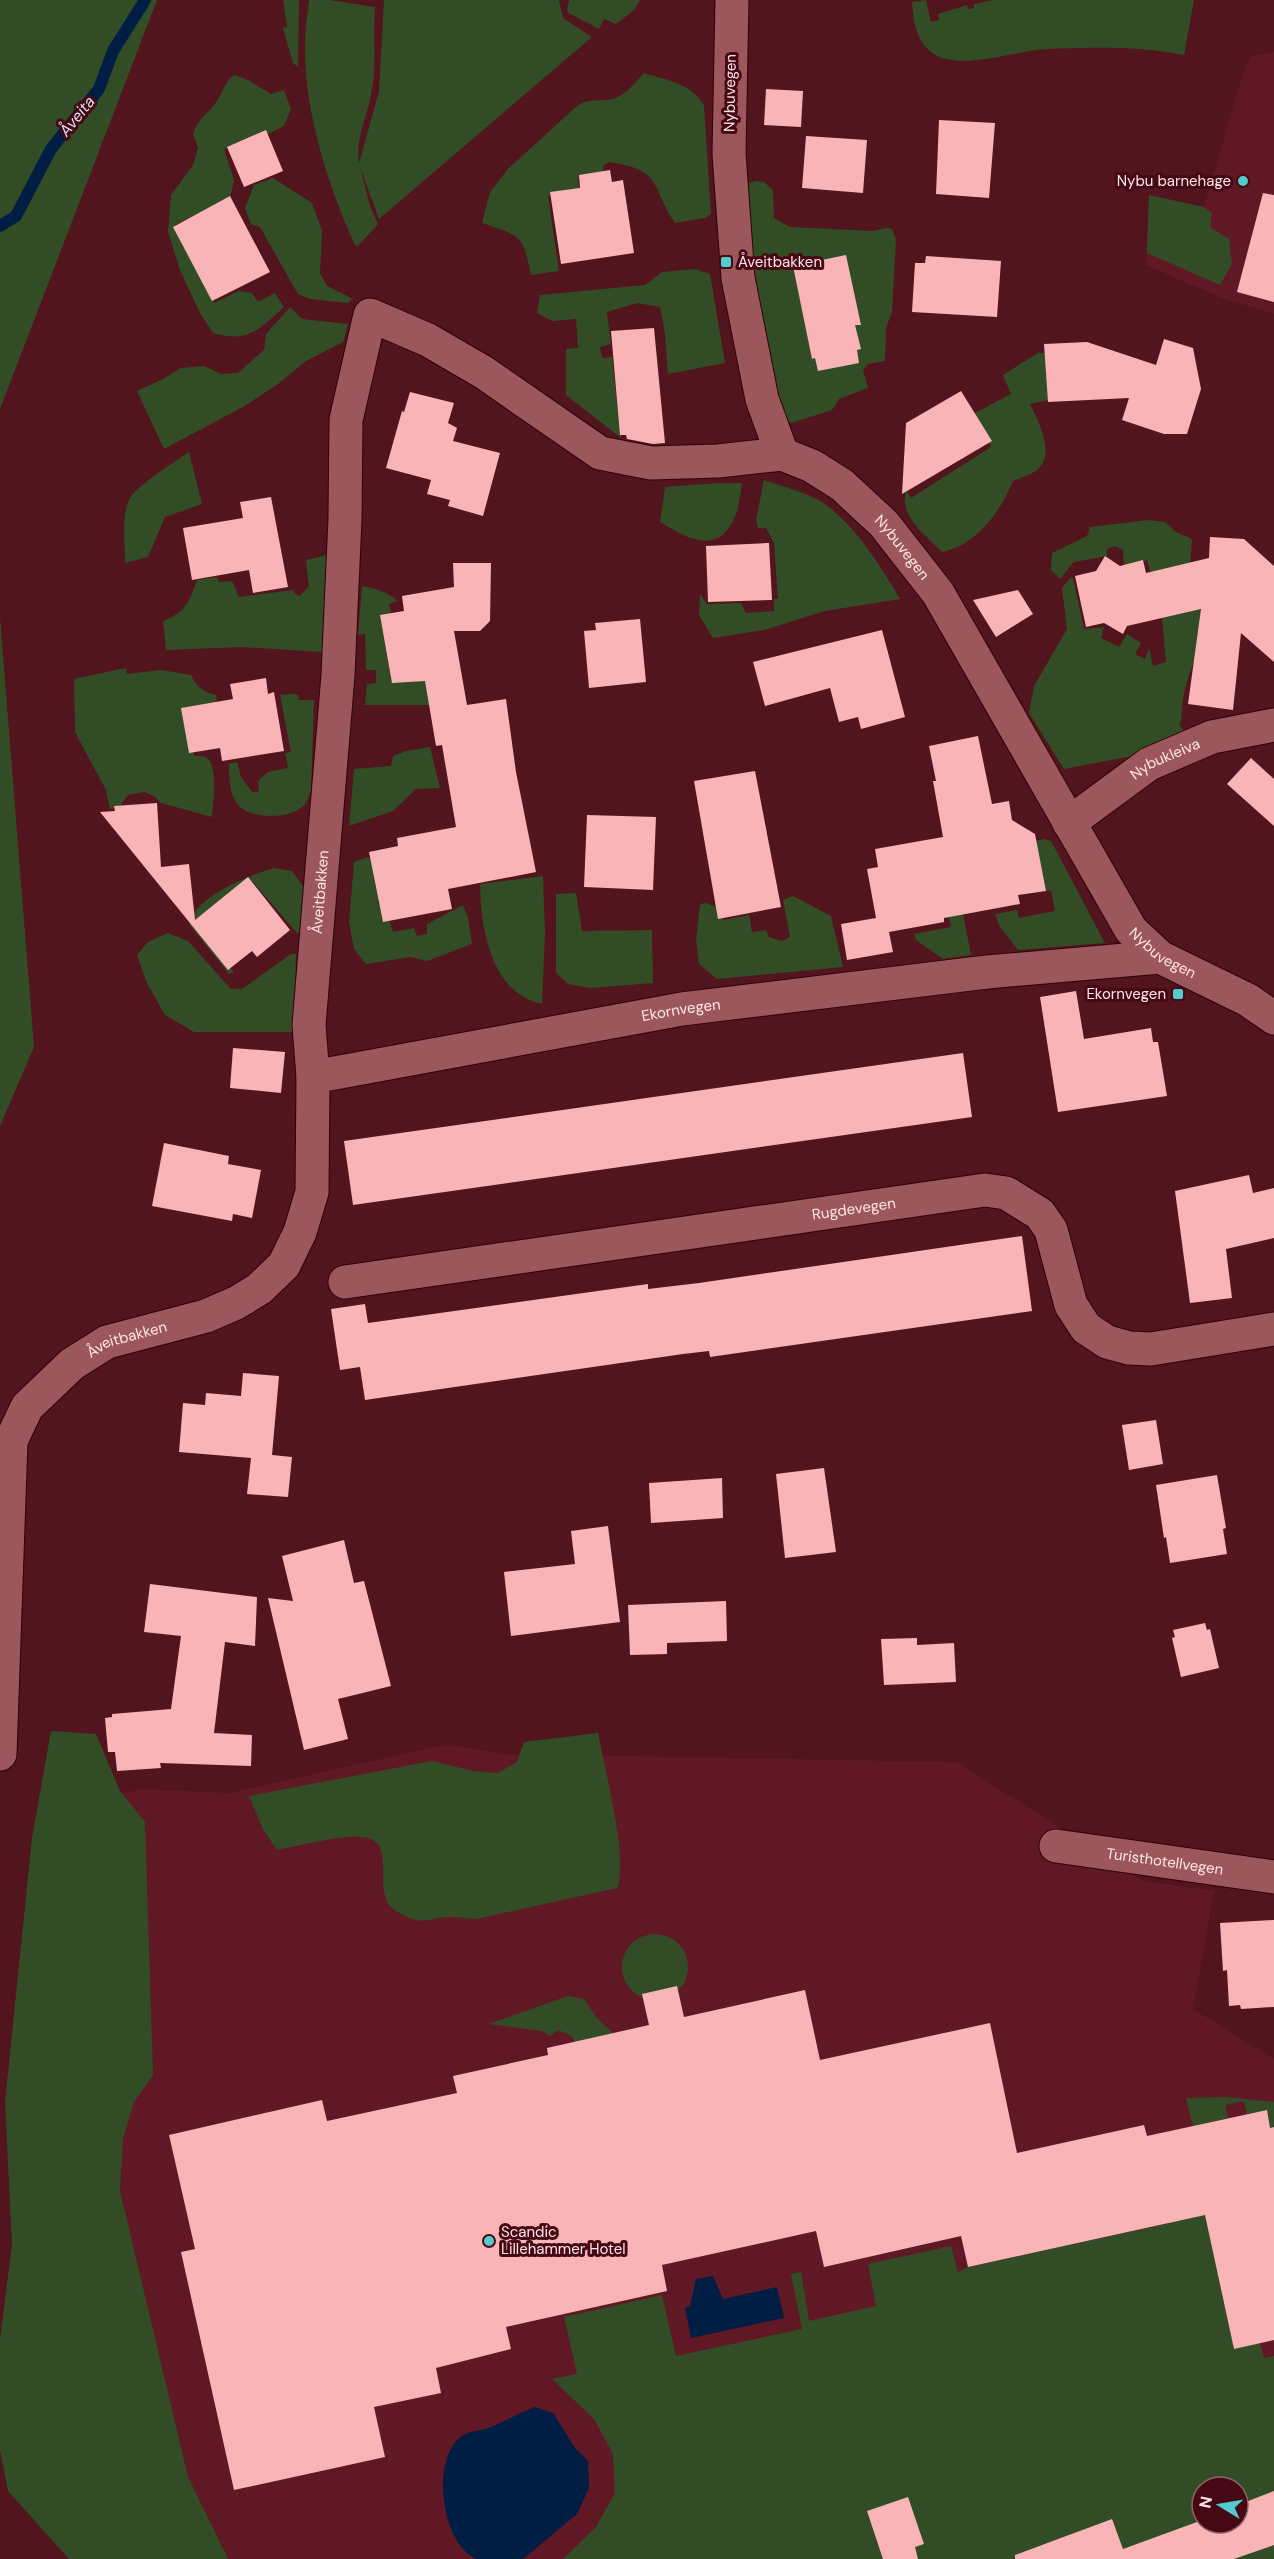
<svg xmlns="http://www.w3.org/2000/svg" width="1274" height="2559" viewBox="0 0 1274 2559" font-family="'DM Sans',sans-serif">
<rect width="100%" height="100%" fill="#52141d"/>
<g fill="#601924">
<polygon points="1274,52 1274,314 1219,297 1146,265 1149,195 1204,207 1237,93 1250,56"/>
<polygon points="448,1744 501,1754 957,1762 1143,1881 1214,1891 1193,2009 1274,2059 1274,2404 987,2559 146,2559 81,1802 142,1789 229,1793"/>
</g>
<g fill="#324d25" fill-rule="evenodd">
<polygon points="0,0 157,0 0,409"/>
<polygon points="283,0 299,0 298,67 293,63 283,28 287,27"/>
<path d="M 309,0 L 330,0 L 375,7 C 373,35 377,67 371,95 C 367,116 355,141 359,163 L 379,92 L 384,0 L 559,0 L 563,18 L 592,37 L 379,219 L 360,167 L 370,206 L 378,224 L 358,246 L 355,245 C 328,185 304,111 305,46 C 305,31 307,15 309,0 Z"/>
<polygon points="569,0 640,0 634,10 616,24 604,19 599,29 567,12"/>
<path d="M 926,0 L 931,22 L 939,20 L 938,14 L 967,5 L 968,9 L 974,8 L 974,4 L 993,0 L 1194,0 L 1184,55 C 1140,46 1093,47 1048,49 C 1016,50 958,73 931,52 C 916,40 913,20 912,2 Z"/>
<path d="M 644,73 C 666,80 694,84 704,106 L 711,214 L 705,218 L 675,223 C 650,185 663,170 609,162 L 603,166 L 603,174 L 578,178 L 579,191 L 548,196 L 559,271 L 531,275 C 522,233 522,237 482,223 L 490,192 L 508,169 L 578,105 C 589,99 594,101 606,100 C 623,99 633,85 644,73 Z"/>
<path d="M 234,75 L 246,79 L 271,94 L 284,90 L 291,109 L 284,126 L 266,135 L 224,149 L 234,180 L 229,203 L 197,214 L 175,225 L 214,303 L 239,291 L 252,293 L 258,302 L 275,293 L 284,307 C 258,330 249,343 213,333 L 200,313 L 180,270 L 168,232 L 171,195 L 193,165 L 198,148 L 193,134 C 200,115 209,114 218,99 C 224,89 225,82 234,75 Z"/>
<polygon points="273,178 312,203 322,231 320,273 327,286 353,299 348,303 310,299 298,294 260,227 251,224 245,208 254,185"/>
<path d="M 756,181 L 764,182 L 773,190 L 774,218 L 790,227 L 873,231 L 886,228 L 892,229 L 896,239 L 892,312 L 886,328 L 885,361 L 868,364 L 863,370 L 868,388 L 839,399 L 832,410 L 791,423 C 764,400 748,228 744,185 Z"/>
<polygon points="1149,195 1204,207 1212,213 1210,227 1229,239 1232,264 1220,285 1147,253"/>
<polygon points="695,269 710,274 725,363 668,374 665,334 660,307 637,303 607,312 611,344 600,347 602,358 612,357 621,438 566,395 566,349 578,348 576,319 552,321 537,313 540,295 645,285 662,272"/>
<polygon points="290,307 302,319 348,324 343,342 306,361 278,384 243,407 164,449 137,391 165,378 181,368 204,366 221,374 238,373 264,350 266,334"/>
<path d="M 1038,353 L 1045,353 L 1049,400 L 1030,404 C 1038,421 1055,451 1039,468 C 1034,474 1020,478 1013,481 C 1000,512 977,545 942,552 C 926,535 899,517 906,490 L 911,498 L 991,447 L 973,414 L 1011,394 L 1003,375 Z"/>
<path d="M 189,452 L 202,504 L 165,517 L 148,557 L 125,563 C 125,544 121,515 130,498 C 138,485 176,461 189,452 Z"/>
<path d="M 764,480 C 782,486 811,494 825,504 C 857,528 880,565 900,599 L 825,611 L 764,630 L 713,638 L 699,615 L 700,594 L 707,604 L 741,603 L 746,613 L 774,611 L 774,599 L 778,599 L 774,543 L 766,528 L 758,528 L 756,520 Z"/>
<path d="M 719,483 L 742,483 C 740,495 739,510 733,521 C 715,556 685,537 660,522 L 665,487 Z"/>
<polygon points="1148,520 1165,522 1176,532 1192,539 1190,565 1151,575 1147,560 1124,566 1123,550 1115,546 1107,549 1107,556 1074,562 1060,579 1051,570 1052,553 1087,536 1090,527"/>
<path d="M 327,555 L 322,652 L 241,647 L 166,650 L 163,621 C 186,612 189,603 197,580 L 217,577 L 219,582 L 232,581 L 239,597 L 293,590 L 295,594 L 300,596 L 309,586 L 306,560 Z"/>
<path d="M 1070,578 L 1073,578 L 1084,629 L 1104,627 L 1101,638 L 1119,647 L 1127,634 L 1141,643 L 1135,654 L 1145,659 L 1149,648 L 1153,666 L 1166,662 L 1162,618 L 1200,609 C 1207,637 1190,666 1184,693 C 1182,704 1182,715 1180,726 L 1189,737 L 1143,754 L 1064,769 L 1029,713 L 1034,686 L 1067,629 L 1062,588 Z"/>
<path d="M 362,586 C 375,589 388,591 397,601 L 389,604 L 392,615 L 437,677 L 439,690 L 464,686 L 464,697 L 439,710 L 428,705 L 365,705 L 367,684 L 376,683 L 376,670 L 366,670 L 365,634 L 358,635 Z"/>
<polygon points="0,617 34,1047 0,1126"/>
<path d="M 126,668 L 127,674 L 161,670 L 191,675 C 197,687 203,692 216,695 L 220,722 L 189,728 L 194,756 C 200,756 204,755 208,759 C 218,768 213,804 212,817 L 161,803 L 154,796 L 144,792 L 128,795 L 120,806 L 110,809 L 106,790 L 75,732 L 74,679 Z"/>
<path d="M 295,694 L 299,696 L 298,700 L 314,700 L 311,790 C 309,794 308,800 306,803 C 294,820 251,820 238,805 C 229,794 229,777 229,764 L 237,762 L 241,777 L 252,792 L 259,792 L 258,781 L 268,772 L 288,768 L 285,753 L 291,752 L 280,695 Z"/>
<polygon points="430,747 440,788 416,789 393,811 349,826 354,769 391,766 393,756 406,751"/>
<polygon points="1044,839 1051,841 1105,943 1018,950 1000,927 995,914 1017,910 1019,918 1055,911 1051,890 1046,891 1035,841"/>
<polygon points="368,857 377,867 384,899 377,901 381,908 386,910 393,932 414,928 417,936 427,934 427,924 463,905 468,918 472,944 427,961 411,957 366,964 354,949 349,922 354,862"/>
<polygon points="953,862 971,955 943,959 916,940 914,934 951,927 947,908"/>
<path d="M 274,868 L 292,871 L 306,890 L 302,932 L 297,933 L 252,881 L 197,929 L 234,972 L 229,974 L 189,924 C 197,895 248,876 274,868 Z"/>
<path d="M 543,876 L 545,935 L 542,1004 C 490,993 481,928 480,884 Z"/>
<polygon points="576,893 582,931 652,930 653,983 590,988 568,984 556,973 556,894"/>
<polygon points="793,896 831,916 843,967 717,979 699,964 696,940 700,904 706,903 721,909 723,920 749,915 752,932 766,930 769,937 782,941 790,937 783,900"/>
<polygon points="168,933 188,941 231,989 242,989 291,954 296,954 294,1032 194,1032 165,1015 147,983 137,955 148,942"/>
<polygon points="51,1731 96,1734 120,1791 145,1822 153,2075 134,2102 123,2138 120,2191 188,2477 228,2559 69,2559 8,2491 0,2450 0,2339 12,2245 5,2102 32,1838"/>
<path d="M 598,1733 C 604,1766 629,1861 617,1888 L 476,1919 C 468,1919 460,1917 453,1917 C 427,1917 423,1928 396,1911 C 371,1895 394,1851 373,1840 C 354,1830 300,1846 277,1850 L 263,1829 L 249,1796 L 432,1761 L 473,1771 L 498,1773 L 517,1762 L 524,1742 Z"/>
<circle cx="655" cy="1967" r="33"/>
<polygon points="568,1996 584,1999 596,2017 614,2034 578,2049 572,2036 558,2030 550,2036 542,2031 489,2024"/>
<polygon points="1225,2097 1274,2102 1274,2127 1270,2128 1267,2110 1247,2114 1244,2101 1225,2105 1228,2118 1198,2125 1196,2138 1186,2098"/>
<path d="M 1199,2185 L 1234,2349 L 1260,2343 L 1264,2358 L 1274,2356 L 1274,2559 L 563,2559 L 596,2527 L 615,2493 L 613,2454 L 594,2419 L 552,2379 L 577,2374 L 564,2317 L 662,2295 L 676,2356 L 802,2329 L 791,2274 L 801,2272 L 809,2321 L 876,2306 L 868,2264 L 951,2246 L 958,2272 L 968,2267 L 1166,2224 ZM 1202,2487 L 1238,2487 L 1238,2523 L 1202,2523 Z"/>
</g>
<g fill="#001d43">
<polygon points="713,2276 723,2299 777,2287 784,2318 691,2338 685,2308 690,2306 696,2279"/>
<path d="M 535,2407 L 553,2413 L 575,2448 L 588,2461 L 589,2488 L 577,2514 L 523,2559 L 476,2559 C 441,2543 430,2459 462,2436 C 468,2431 480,2431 488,2428 C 504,2422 519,2413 535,2407 Z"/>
</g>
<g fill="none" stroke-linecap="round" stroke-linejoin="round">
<polyline stroke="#001d43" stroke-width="12" points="0,226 16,216 51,149 99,89 113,51 145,0"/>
</g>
<g fill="#f9b4b7">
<polygon points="766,89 803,91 801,127 764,125"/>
<polygon points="939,120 995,123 989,198 936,194"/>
<polygon points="266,130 283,171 244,187 227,147"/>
<polygon points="806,136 867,140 863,193 802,188"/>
<polygon points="610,170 612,182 623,180 634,253 561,264 550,192 580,188 579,175"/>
<polygon points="1263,193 1274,195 1274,302 1237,292"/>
<polygon points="230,196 270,272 212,301 173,227"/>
<polygon points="846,255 861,325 855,325 861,349 857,350 859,363 818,371 815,358 812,359 793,266"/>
<polygon points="926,256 1001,261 997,317 912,312 915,263 925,263"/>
<polygon points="654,328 665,443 653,444 627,439 626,435 620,435 611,331"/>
<polygon points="1164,339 1193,348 1201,389 1187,434 1164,434 1122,420 1129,398 1048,402 1044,344 1087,342 1156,365"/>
<polygon points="961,391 992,441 902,494 906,423"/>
<polygon points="410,392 454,403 448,423 457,428 453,441 500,453 483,516 448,506 450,500 427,494 431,480 386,468 402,411 404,412"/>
<polygon points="271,497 288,587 253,593 249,570 192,580 183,528 243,518 240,502"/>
<polygon points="1210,537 1244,539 1274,566 1274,662 1241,633 1233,710 1188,704 1201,609 1127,626 1123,634 1104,623 1086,627 1075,576 1096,571 1105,556 1120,566 1143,560 1146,573 1209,558"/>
<polygon points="767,543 769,543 772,600 708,602 706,546"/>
<polygon points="453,563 491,563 490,621 480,631 454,631 467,705 506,699 516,772 536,872 448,889 452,909 383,922 369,852 398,846 397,838 456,827 442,745 436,746 425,681 392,683 380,615 404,611 402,596 454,587"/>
<polygon points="1018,590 1033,614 996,637 973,600"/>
<polygon points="640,619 646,682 589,688 584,631 596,630 595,623"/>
<polygon points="882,630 905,717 861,729 858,717 839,722 830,688 765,706 753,662"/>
<polygon points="266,678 268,694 274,692 284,751 222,761 220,748 189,753 181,708 233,699 230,684"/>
<polygon points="978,736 992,804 1009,801 1012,820 1035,834 1046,891 1018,895 1020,904 944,918 944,922 889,932 893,952 847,960 841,924 876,918 867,869 878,867 875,849 943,837 933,781 936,781 929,746"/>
<polygon points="1251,758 1274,779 1274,826 1227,784"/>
<polygon points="755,771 781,907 718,919 694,781"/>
<polygon points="157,803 161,867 189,864 195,920 248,877 290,930 257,957 252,951 228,970 100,812 115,811 114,806"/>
<polygon points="587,815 656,817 653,890 584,887"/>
<polygon points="1076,991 1084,1039 1151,1028 1153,1042 1158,1042 1167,1096 1058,1112 1040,997"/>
<polygon points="233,1048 285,1052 281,1093 230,1088"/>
<polygon points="963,1053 972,1117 353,1205 344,1141"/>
<polygon points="164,1143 229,1156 228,1164 261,1170 252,1218 233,1214 232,1221 152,1206"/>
<polygon points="1249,1175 1253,1193 1274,1188 1274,1238 1226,1249 1232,1298 1190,1303 1175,1191"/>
<polygon points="1022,1236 1032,1311 710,1357 709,1351 683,1354 365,1400 360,1367 340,1370 331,1309 365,1304 368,1323 648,1284 648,1289 699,1283"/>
<polygon points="243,1373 279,1376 272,1455 292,1457 288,1497 247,1494 251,1458 179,1452 183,1403 205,1405 206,1393 241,1396"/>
<polygon points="1156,1420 1163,1464 1129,1470 1122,1425"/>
<polygon points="824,1468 836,1552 785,1558 776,1474"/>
<polygon points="1217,1475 1226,1528 1223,1529 1227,1554 1170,1563 1166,1537 1164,1538 1156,1485"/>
<polygon points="722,1478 723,1518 651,1523 649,1483"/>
<polygon points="608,1526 620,1622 511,1636 504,1572 575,1564 571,1531"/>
<polygon points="344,1540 354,1583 364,1581 391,1686 338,1699 348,1739 304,1750 268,1598 293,1601 282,1556"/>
<polygon points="150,1584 257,1597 255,1646 225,1642 214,1733 252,1735 251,1766 160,1763 161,1768 117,1771 115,1752 108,1752 105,1718 112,1717 112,1714 171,1709 181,1636 144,1632"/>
<polygon points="726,1601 727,1641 667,1643 667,1654 630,1655 628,1605"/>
<polygon points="1205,1623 1207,1630 1210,1629 1219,1668 1181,1677 1172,1638 1175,1637 1173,1630"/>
<polygon points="917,1638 917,1645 954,1643 956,1682 884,1685 881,1639"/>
<polygon points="1274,1920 1274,2007 1241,2009 1240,2005 1229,2006 1227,1970 1223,1971 1220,1923"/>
<polygon points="677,1986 684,2017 805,1990 820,2060 990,2023 1017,2153 1144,2125 1147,2136 1267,2110 1270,2128 1274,2127 1274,2340 1234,2349 1205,2215 968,2267 961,2236 824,2267 816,2231 662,2265 667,2291 506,2327 511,2349 436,2368 441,2393 374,2407 385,2457 234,2490 181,2252 195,2249 169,2135 322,2100 327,2121 457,2093 453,2076 548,2055 547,2048 649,2025 642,1994"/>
<polygon points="1274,2491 1274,2545 1234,2559 1015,2559 1015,2555 1112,2519 1123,2549 1197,2522 1196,2520 1202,2518 1202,2523 1238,2523 1238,2505"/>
<polygon points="908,2497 924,2544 915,2547 918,2559 883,2559 867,2511"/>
</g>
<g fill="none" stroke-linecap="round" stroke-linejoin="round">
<g stroke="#2f020a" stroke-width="35">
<g id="minor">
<path id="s1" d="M 732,0 L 729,154 L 738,278 L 762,399 L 782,454 L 812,466 L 842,485 L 884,524 L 938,593 L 1131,930 L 1160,957 L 1248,1000 L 1274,1018"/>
<path id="s2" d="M 1069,823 L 1149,764 L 1212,737 L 1274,725"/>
<path id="s3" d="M 313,1077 L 682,1009 L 987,972 L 1160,957"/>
<path id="s4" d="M 345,1282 L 985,1190 L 1006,1193 L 1040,1214 L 1051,1230 L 1071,1305 L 1086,1328 L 1107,1342 L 1129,1348 L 1151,1349 L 1274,1329"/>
<path id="s5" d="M 0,1754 L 11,1441 L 27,1407 L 72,1364 L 107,1342 L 206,1316 L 236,1303 L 259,1289 L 284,1265 L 300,1232 L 312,1192 L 313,1077 L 309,1025 L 338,675 L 345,519 L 346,420 L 370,315 L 428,340 L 483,372 L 600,453 L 651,463 L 718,461 L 782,454"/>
<path id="s6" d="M 1056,1846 L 1274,1877"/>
</g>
</g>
<use href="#minor" stroke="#9c575c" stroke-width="33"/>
</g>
<g fill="#52cdce" stroke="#460814" stroke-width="2">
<circle cx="1243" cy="181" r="6"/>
<rect x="720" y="256" width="12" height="12" rx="3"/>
<rect x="1172" y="988" width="12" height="12" rx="3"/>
<circle cx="489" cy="2241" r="6"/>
</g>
<g text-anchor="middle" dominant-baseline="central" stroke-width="6" stroke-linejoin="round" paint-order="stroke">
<g font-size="15" fill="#ffe6e6" stroke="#460814">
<text transform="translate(730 93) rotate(-89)">Nybuvegen</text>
<text stroke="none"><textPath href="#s1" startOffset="615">Nybuvegen</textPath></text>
<text stroke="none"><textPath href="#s2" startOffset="116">Nybukleiva</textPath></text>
<text stroke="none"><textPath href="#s5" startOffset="1030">Åveitbakken</textPath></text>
<text stroke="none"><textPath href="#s1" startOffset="1101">Nybuvegen</textPath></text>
<text stroke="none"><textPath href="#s3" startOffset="374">Ekornvegen</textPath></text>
<text stroke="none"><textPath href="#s4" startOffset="514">Rugdevegen</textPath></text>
<text stroke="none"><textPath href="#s5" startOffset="474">Åveitbakken</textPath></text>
<text stroke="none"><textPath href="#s6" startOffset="110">Turisthotellvegen</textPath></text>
</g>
<g font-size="15" fill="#ffe6e6" stroke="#460814" text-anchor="end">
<text x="1231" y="181">Nybu barnehage</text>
<text x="738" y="262" text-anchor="start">Åveitbakken</text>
<text x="1166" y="994">Ekornvegen</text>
<text x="501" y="2232" text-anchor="start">Scandic<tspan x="501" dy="17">Lillehammer Hotel</tspan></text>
</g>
<g font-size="16" font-style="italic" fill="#d9e4f2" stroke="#460814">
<text transform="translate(77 116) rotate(-51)">Åveita</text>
</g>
</g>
<g transform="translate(1220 2505) rotate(281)"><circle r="28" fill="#460814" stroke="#906168" stroke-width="1.5"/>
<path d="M0-4.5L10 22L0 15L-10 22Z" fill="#52cdce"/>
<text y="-9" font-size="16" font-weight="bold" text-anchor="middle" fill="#ffe6e6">N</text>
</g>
</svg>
